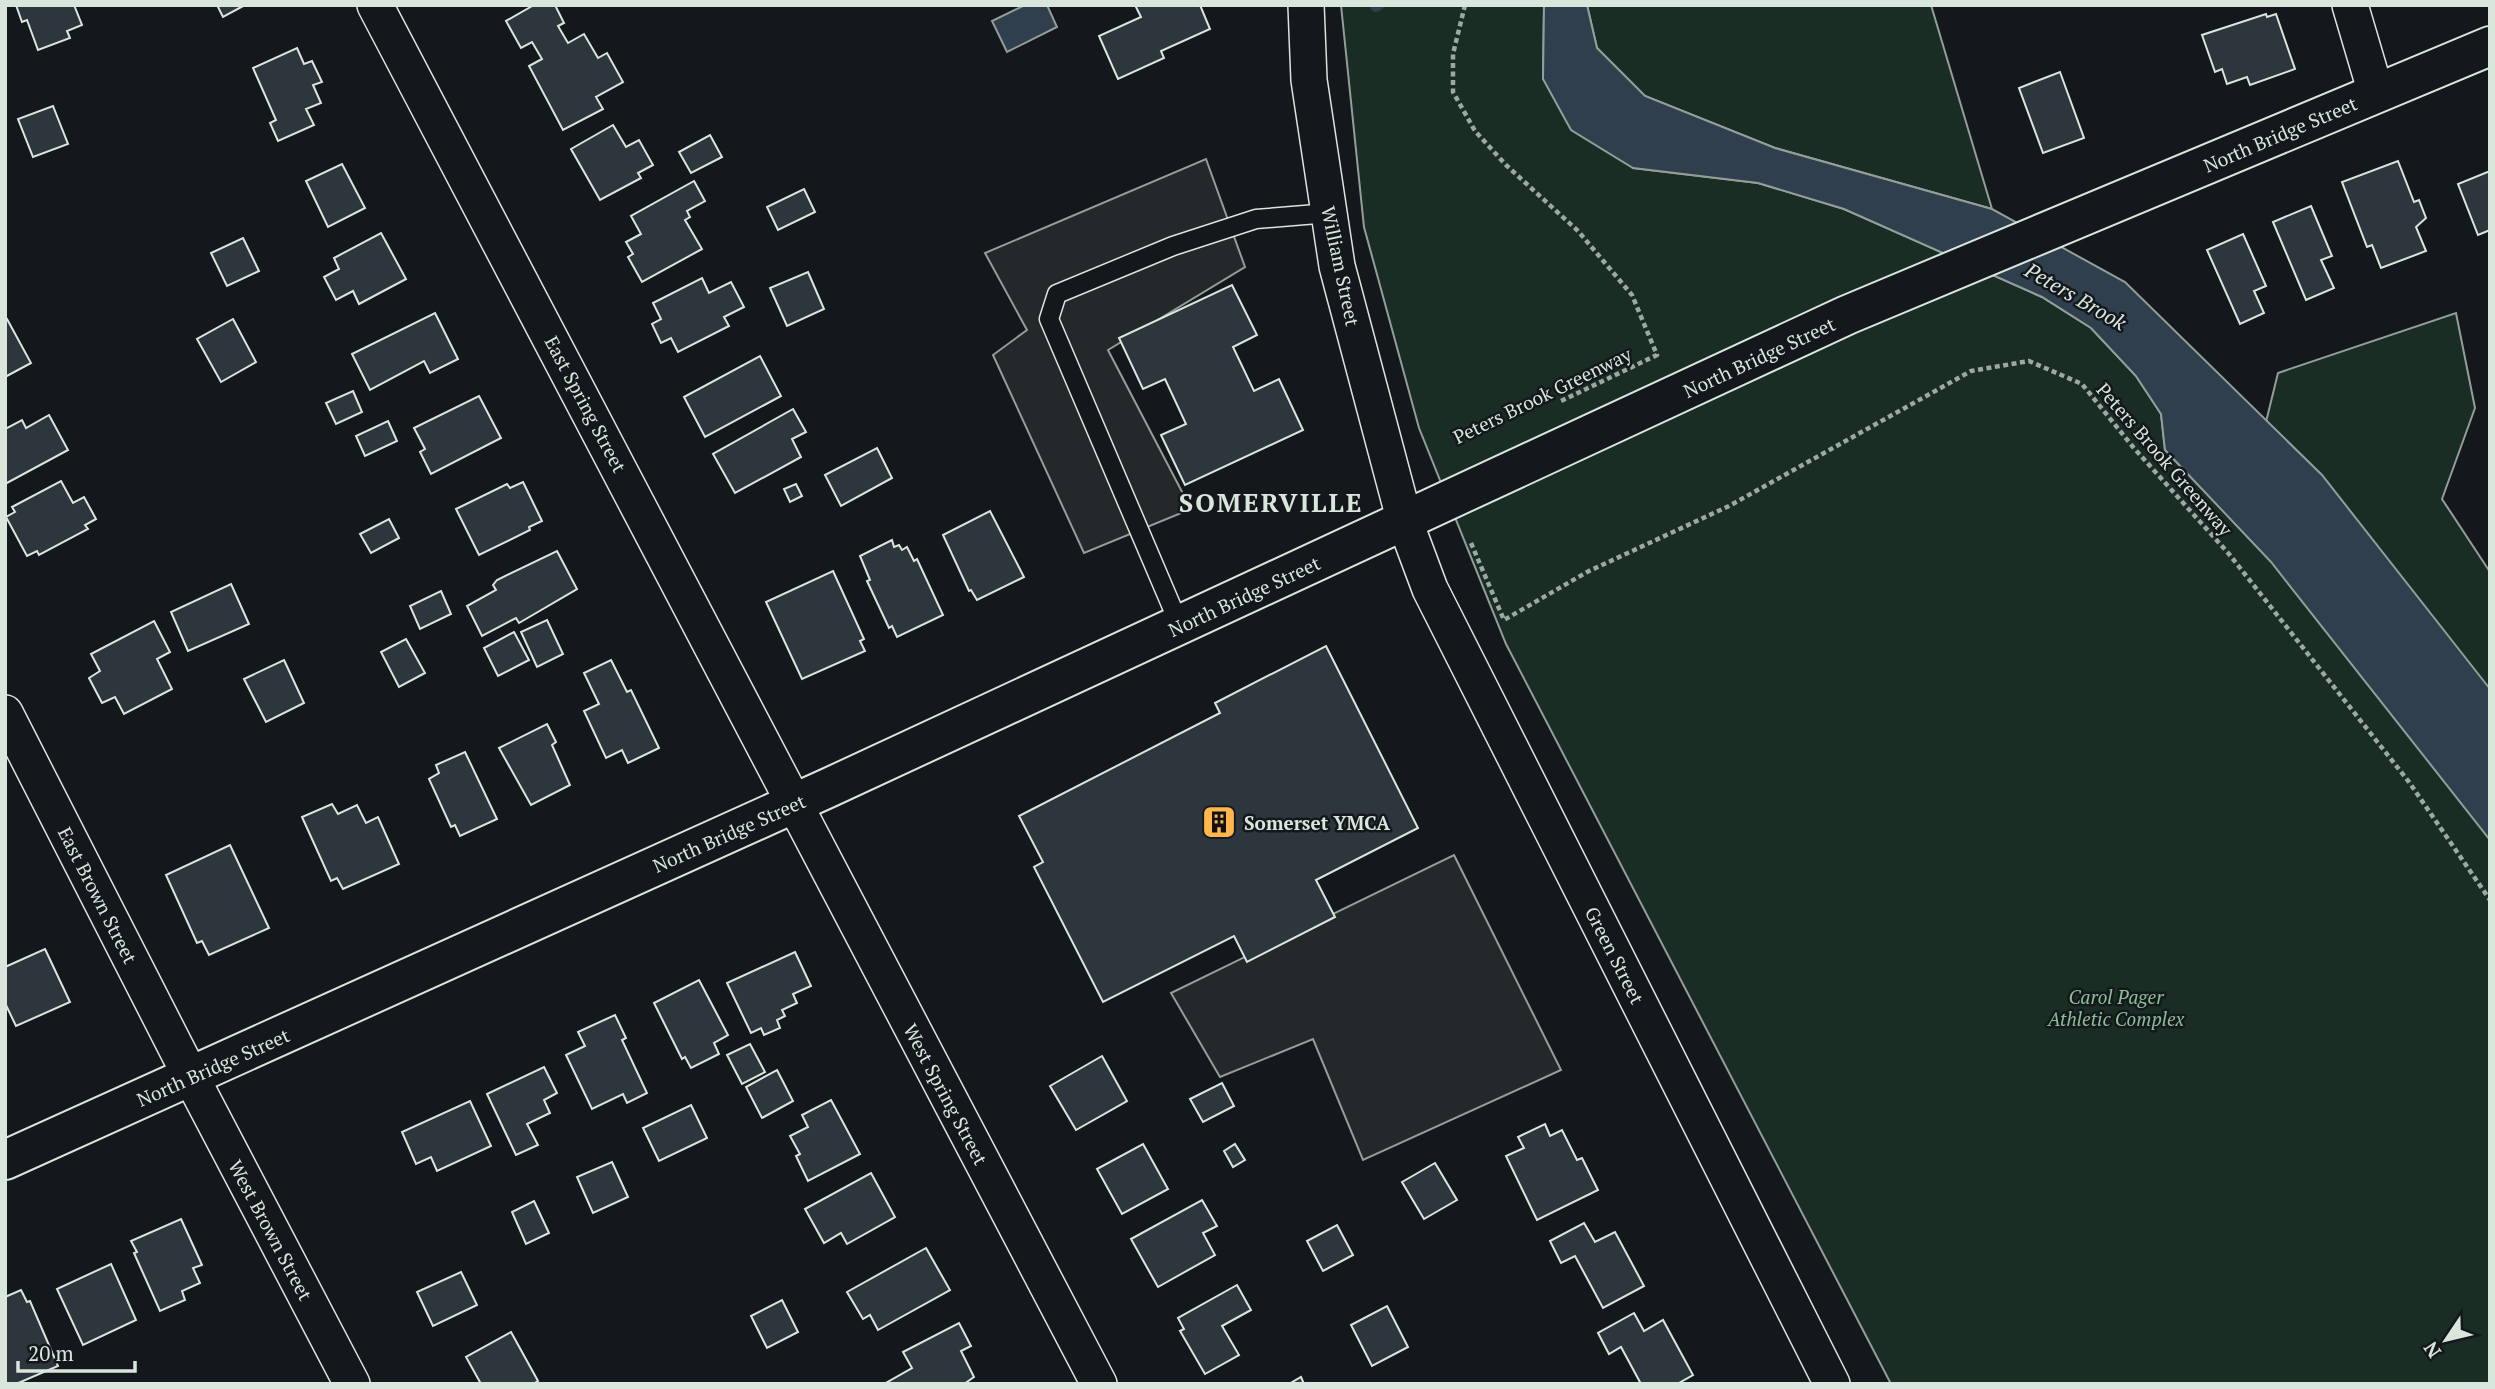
<svg xmlns="http://www.w3.org/2000/svg" width="2495" height="1389" viewBox="0 0 2495 1389" font-family="'PT Serif',serif">
<rect width="100%" height="100%" fill="#14181c"/>
<g fill="#1a2d24" stroke="#939e99" stroke-width="2">
<polygon points="1341,5 1544,5 1543,79 1633,168 1758,183 1844,209 2042,297 2091,328 2136,376 2161,414 2165,450 2240,528 2278,373 2456,313 2475,408 2442,499 2490,572 2490,1384 1891,1384 1506,644 1419,428 1364,227"/>
<polygon points="1587,5 1931,5 1992,209 1775,148 1645,96 1597,48"/>
</g>
<g fill="#24282b" stroke="#939e99" stroke-width="2">
<polygon points="1206,159 1245,267 1108,350 1191,509 1084,553 993,355 1027,330 985,253"/>
<polygon points="1454,855 1561,1070 1363,1160 1313,1039 1220,1077 1171,993"/>
</g>
<g fill="#2f3f4d" stroke="#939e99" stroke-width="2">
<polygon points="1025,5 1047,5 1057,27 1007,52 992,21"/>
<polygon points="1544,5 1587,5 1597,48 1645,96 1775,148 1992,209 2125,282 2322,475 2490,689 2490,840 2271,562 2165,450 2161,414 2136,376 2091,328 2042,297 1844,209 1758,183 1633,168 1571,130 1543,79"/>
</g>
<g fill="none" stroke-linecap="round" stroke-linejoin="round">
<polyline stroke="#2f3f4d" stroke-width="12" points="1376,6 1378,5"/>
</g>
<g fill="#2c363c" stroke="#d8e6dc" stroke-width="2">
<polygon points="16,5 74,5 82,25 67,31 70,38 38,50 27,20 22,22"/>
<polygon points="217,5 245,5 223,17"/>
<polygon points="534,5 555,5 564,23 558,26 568,43 584,34 598,58 607,53 623,82 596,97 603,109 563,130 529,66 542,59 532,42 521,48 506,21"/>
<polygon points="1135,5 1200,5 1210,29 1161,51 1164,58 1118,79 1099,36 1141,17"/>
<polygon points="2266,14 2267,17 2276,14 2295,69 2250,85 2247,77 2227,84 2222,69 2215,72 2202,35"/>
<polygon points="297,48 304,64 312,61 322,82 313,85 321,103 306,109 314,125 278,141 270,123 276,120 253,68"/>
<polygon points="2060,72 2084,138 2043,153 2019,88"/>
<polygon points="53,106 68,144 33,157 18,119"/>
<polygon points="613,125 626,147 639,140 653,165 638,173 641,178 600,200 571,149"/>
<polygon points="710,135 722,157 691,173 679,152"/>
<polygon points="2398,161 2414,202 2419,200 2426,218 2416,227 2426,251 2381,268 2372,245 2367,247 2342,182"/>
<polygon points="342,164 365,208 328,227 306,181"/>
<polygon points="2490,171 2490,230 2478,235 2458,184"/>
<polygon points="694,181 705,201 687,211 690,217 685,220 702,249 642,282 628,257 633,254 626,242 641,234 631,216"/>
<polygon points="804,189 815,212 778,230 767,207"/>
<polygon points="2311,206 2332,256 2321,260 2334,288 2306,300 2273,222"/>
<polygon points="381,233 406,279 359,304 353,291 336,300 324,277 339,269 334,258"/>
<polygon points="2243,234 2266,286 2254,291 2264,313 2240,324 2207,250"/>
<polygon points="243,238 259,271 227,286 211,253"/>
<polygon points="808,272 824,309 787,326 770,288"/>
<polygon points="702,278 709,293 731,282 744,307 724,317 729,326 678,352 671,338 661,343 652,324 661,319 653,303"/>
<polygon points="1232,285 1257,335 1233,347 1254,391 1279,379 1303,430 1185,485 1161,435 1186,424 1165,379 1143,389 1119,338"/>
<polygon points="435,313 458,359 430,373 424,361 370,390 352,354"/>
<polygon points="7,319 31,363 5,377 5,320"/>
<polygon points="233,319 256,362 221,382 197,339"/>
<polygon points="760,356 781,396 705,437 684,397"/>
<polygon points="353,391 362,412 336,424 326,403"/>
<polygon points="479,396 501,438 431,474 420,452 425,449 414,428"/>
<polygon points="793,409 806,432 792,439 801,457 735,493 713,454"/>
<polygon points="49,415 68,450 5,484 5,429 22,420 26,428"/>
<polygon points="388,421 397,441 365,456 356,436"/>
<polygon points="877,448 892,478 841,506 825,475"/>
<polygon points="61,481 73,503 84,497 96,519 85,525 88,529 39,555 37,551 27,556 6,517 15,512 12,507"/>
<polygon points="523,482 542,521 529,527 530,530 479,555 456,509 507,484 510,488"/>
<polygon points="796,484 802,496 790,502 784,489"/>
<polygon points="990,511 1024,577 977,600 971,590 969,591 943,535"/>
<polygon points="389,519 399,538 371,553 360,534"/>
<polygon points="892,540 894,547 899,545 902,550 907,547 914,561 917,559 943,615 897,637 892,626 889,628 867,581 870,580 860,556"/>
<polygon points="557,551 577,589 519,623 516,618 482,636 467,606 496,590 493,585 497,580"/>
<polygon points="833,571 864,639 860,641 865,651 802,679 766,602"/>
<polygon points="231,584 249,624 188,651 171,612"/>
<polygon points="441,591 451,614 420,629 410,606"/>
<polygon points="547,620 563,654 537,667 521,632"/>
<polygon points="154,621 170,652 157,659 172,689 124,714 115,697 102,703 89,678 100,671 91,654"/>
<polygon points="514,632 529,660 498,676 484,648"/>
<polygon points="406,639 425,673 399,687 381,652"/>
<polygon points="1326,646 1418,828 1316,880 1335,917 1247,962 1234,936 1103,1002 1034,867 1043,862 1019,816 1220,713 1215,703"/>
<polygon points="284,660 304,703 266,722 244,679"/>
<polygon points="611,660 627,692 631,690 659,748 628,763 622,750 606,758 584,711 599,704 584,673"/>
<polygon points="547,724 556,742 552,745 570,785 531,805 499,748"/>
<polygon points="465,752 497,819 460,836 455,825 451,827 429,779 439,773 436,765"/>
<polygon points="332,804 338,814 357,805 366,823 378,817 399,864 343,889 337,878 331,881 302,817"/>
<polygon points="230,845 269,928 209,955 202,941 197,943 166,875"/>
<polygon points="45,949 70,1002 16,1026 5,1003 5,967"/>
<polygon points="795,952 811,986 793,994 797,1003 782,1010 785,1016 777,1020 780,1028 764,1035 761,1028 751,1033 727,983"/>
<polygon points="699,980 728,1035 714,1043 719,1054 691,1068 685,1057 682,1059 654,1003"/>
<polygon points="615,1015 626,1038 622,1040 647,1093 627,1103 623,1094 592,1109 566,1055 585,1046 578,1032"/>
<polygon points="750,1044 765,1072 742,1084 727,1055"/>
<polygon points="1102,1056 1127,1101 1076,1130 1050,1086"/>
<polygon points="544,1067 557,1093 544,1100 550,1113 527,1124 538,1145 516,1155 487,1094"/>
<polygon points="777,1070 793,1101 762,1118 746,1087"/>
<polygon points="1222,1083 1234,1106 1203,1122 1190,1099"/>
<polygon points="831,1100 860,1154 808,1181 796,1156 800,1154 790,1136 808,1127 802,1115"/>
<polygon points="470,1101 491,1146 437,1171 431,1157 416,1164 402,1132"/>
<polygon points="691,1105 707,1138 659,1161 643,1128"/>
<polygon points="1545,1124 1550,1136 1562,1130 1577,1160 1582,1158 1598,1190 1537,1220 1506,1156 1524,1148 1518,1137"/>
<polygon points="1143,1144 1168,1189 1122,1214 1097,1169"/>
<polygon points="1235,1144 1245,1160 1233,1167 1224,1151"/>
<polygon points="612,1162 628,1197 593,1213 577,1177"/>
<polygon points="1435,1163 1457,1200 1424,1219 1402,1182"/>
<polygon points="871,1173 895,1217 847,1244 841,1233 824,1243 805,1209"/>
<polygon points="1202,1200 1217,1226 1203,1233 1215,1255 1158,1287 1131,1239"/>
<polygon points="534,1201 549,1233 526,1244 512,1212"/>
<polygon points="181,1219 202,1265 193,1268 200,1283 182,1291 185,1300 160,1311 134,1253 137,1252 131,1241"/>
<polygon points="1584,1223 1595,1242 1615,1232 1644,1286 1603,1308 1575,1256 1561,1263 1550,1241"/>
<polygon points="1337,1225 1353,1255 1323,1271 1307,1241"/>
<polygon points="926,1248 950,1290 878,1330 870,1315 863,1319 847,1292"/>
<polygon points="111,1264 136,1320 83,1345 57,1289"/>
<polygon points="461,1272 477,1305 433,1326 417,1292"/>
<polygon points="1237,1285 1251,1310 1222,1326 1239,1355 1205,1374 1180,1331 1184,1329 1178,1318"/>
<polygon points="21,1290 27,1302 30,1301 58,1366 16,1384 5,1384 5,1297"/>
<polygon points="782,1300 798,1332 767,1348 751,1316"/>
<polygon points="1387,1306 1408,1347 1372,1366 1351,1325"/>
<polygon points="1634,1313 1644,1331 1663,1320 1693,1375 1677,1384 1641,1384 1621,1347 1609,1354 1598,1333"/>
<polygon points="959,1323 971,1346 961,1351 974,1377 964,1384 884,1384 912,1368 903,1352"/>
<polygon points="511,1332 538,1381 533,1384 481,1384 466,1357"/>
<polygon points="1301,1377 1304,1384 1289,1384"/>
</g>
<g fill="none" stroke-linecap="round" stroke-linejoin="round">
<g stroke="#d8e6dc" stroke-width="21">
<polyline id="lane" points="1180,626 1049,319 1057,294 1173,246 1256,219 1329,213"/>
</g>
<g stroke="#d8e6dc" stroke-width="38">
<g id="street">
<polyline points="375,5 1099,1384"/>
<polyline points="1306,5 1309,80 1337,266 1405,522 1430,589 1832,1384"/>
<polyline points="2350,5 2376,93"/>
<polyline points="5,713 191,1077 352,1384"/>
</g>
</g>
<g stroke="#d8e6dc" stroke-width="42">
<polyline id="secondary" points="5,1160 828,788 1847,315 2490,46"/>
</g>
<g stroke="#9da8a2" stroke-width="4.5" stroke-dasharray="5 3.5" stroke-linecap="butt">
<polyline points="1465,5 1453,54 1453,92 1475,131 1506,165 1578,231 1632,295 1657,355 1559,402"/>
<polyline points="1471,543 1504,620 1587,572 1729,506 1971,371 2029,361 2082,384 2133,447 2229,554 2409,782 2490,900"/>
</g>
<use href="#lane" stroke="#14181c" stroke-width="18"/>
<use href="#street" stroke="#14181c" stroke-width="35"/>
<use href="#secondary" stroke="#14181c" stroke-width="38"/>
</g>
<defs>
<g id="building-square" transform="scale(1.75)"><rect x="-9" y="-9" width="18" height="18" rx="4" fill="#ffb74d" stroke="#14181c"/><path d="M-4-6H4V6H1V3H-1V6H-4ZM-2.5-4.3h1.7v1.8h-1.7ZM.8-4.3h1.7v1.8H.8ZM-2.5-1h1.7V.8h-1.7ZM.8-1h1.7V.8H.8Z" fill="#111"/></g>
</defs>
<g fill-rule="evenodd">
<use href="#building-square" x="1219" y="822"/>
</g>
<g text-anchor="middle" dominant-baseline="central" stroke-width="5" stroke-linejoin="round" paint-order="stroke">
<g font-size="19" fill="#d8e6dc" stroke="#14181c">
<text transform="translate(2280 134) rotate(-23)">North Bridge Street</text>
<text transform="translate(1341 266) rotate(78)">William Street</text>
<text transform="translate(1759 357) rotate(-25)">North Bridge Street</text>
<text transform="translate(1542 395) rotate(-26)">Peters Brook Greenway</text>
<text transform="translate(586 404) rotate(62)">East Spring Street</text>
<text transform="translate(2165 459) rotate(49)">Peters Brook Greenway</text>
<text transform="translate(1244 596) rotate(-25)">North Bridge Street</text>
<text transform="translate(729 833) rotate(-24)">North Bridge Street</text>
<text transform="translate(98 895) rotate(63)">East Brown Street</text>
<text transform="translate(1615 955) rotate(63)">Green Street</text>
<text transform="translate(213 1067) rotate(-24)">North Bridge Street</text>
<text transform="translate(946 1094) rotate(62)">West Spring Street</text>
<text transform="translate(271 1230) rotate(62)">West Brown Street</text>
</g>
<g font-size="19" font-weight="bold" fill="#d8e6dc" stroke="#14181c" text-anchor="start">
<text x="1244" y="822">Somerset YMCA</text>
</g>
<g font-size="19" font-style="italic" fill="#8ac095" stroke="#14181c">
<text x="2116" y="996">Carol Pager<tspan x="2116" dy="22">Athletic Complex</tspan></text>
</g>
<g font-size="21" font-style="italic" fill="#d8e6dc" stroke="#14181c">
<text transform="translate(2076 296) rotate(30)">Peters Brook</text>
</g>
<g font-size="26" font-weight="bold" letter-spacing="2" fill="#d8e6dc" stroke="#14181c">
<text x="1271" y="502">SOMERVILLE</text>
</g>
</g>
<rect width="2495" height="1389" fill="none" stroke="#d8e6dc" stroke-width="14"/>
<g transform="translate(2446 1340) rotate(235)" stroke="#14181c" stroke-width="5" paint-order="stroke">
<path d="M0-5L12 26L0 18L-12 26Z" fill="#d8e6dc"/>
<text y="-10" font-size="19" font-weight="bold" text-anchor="middle" fill="#d8e6dc">N</text>
</g>
<path d="M18 1361v10h117v-10" fill="none" stroke="#d8e6dc" stroke-width="3.5"/>
<text x="28" y="1361" font-size="21" fill="#d8e6dc" stroke="#14181c" stroke-width="5" paint-order="stroke">20 m</text>
</svg>
